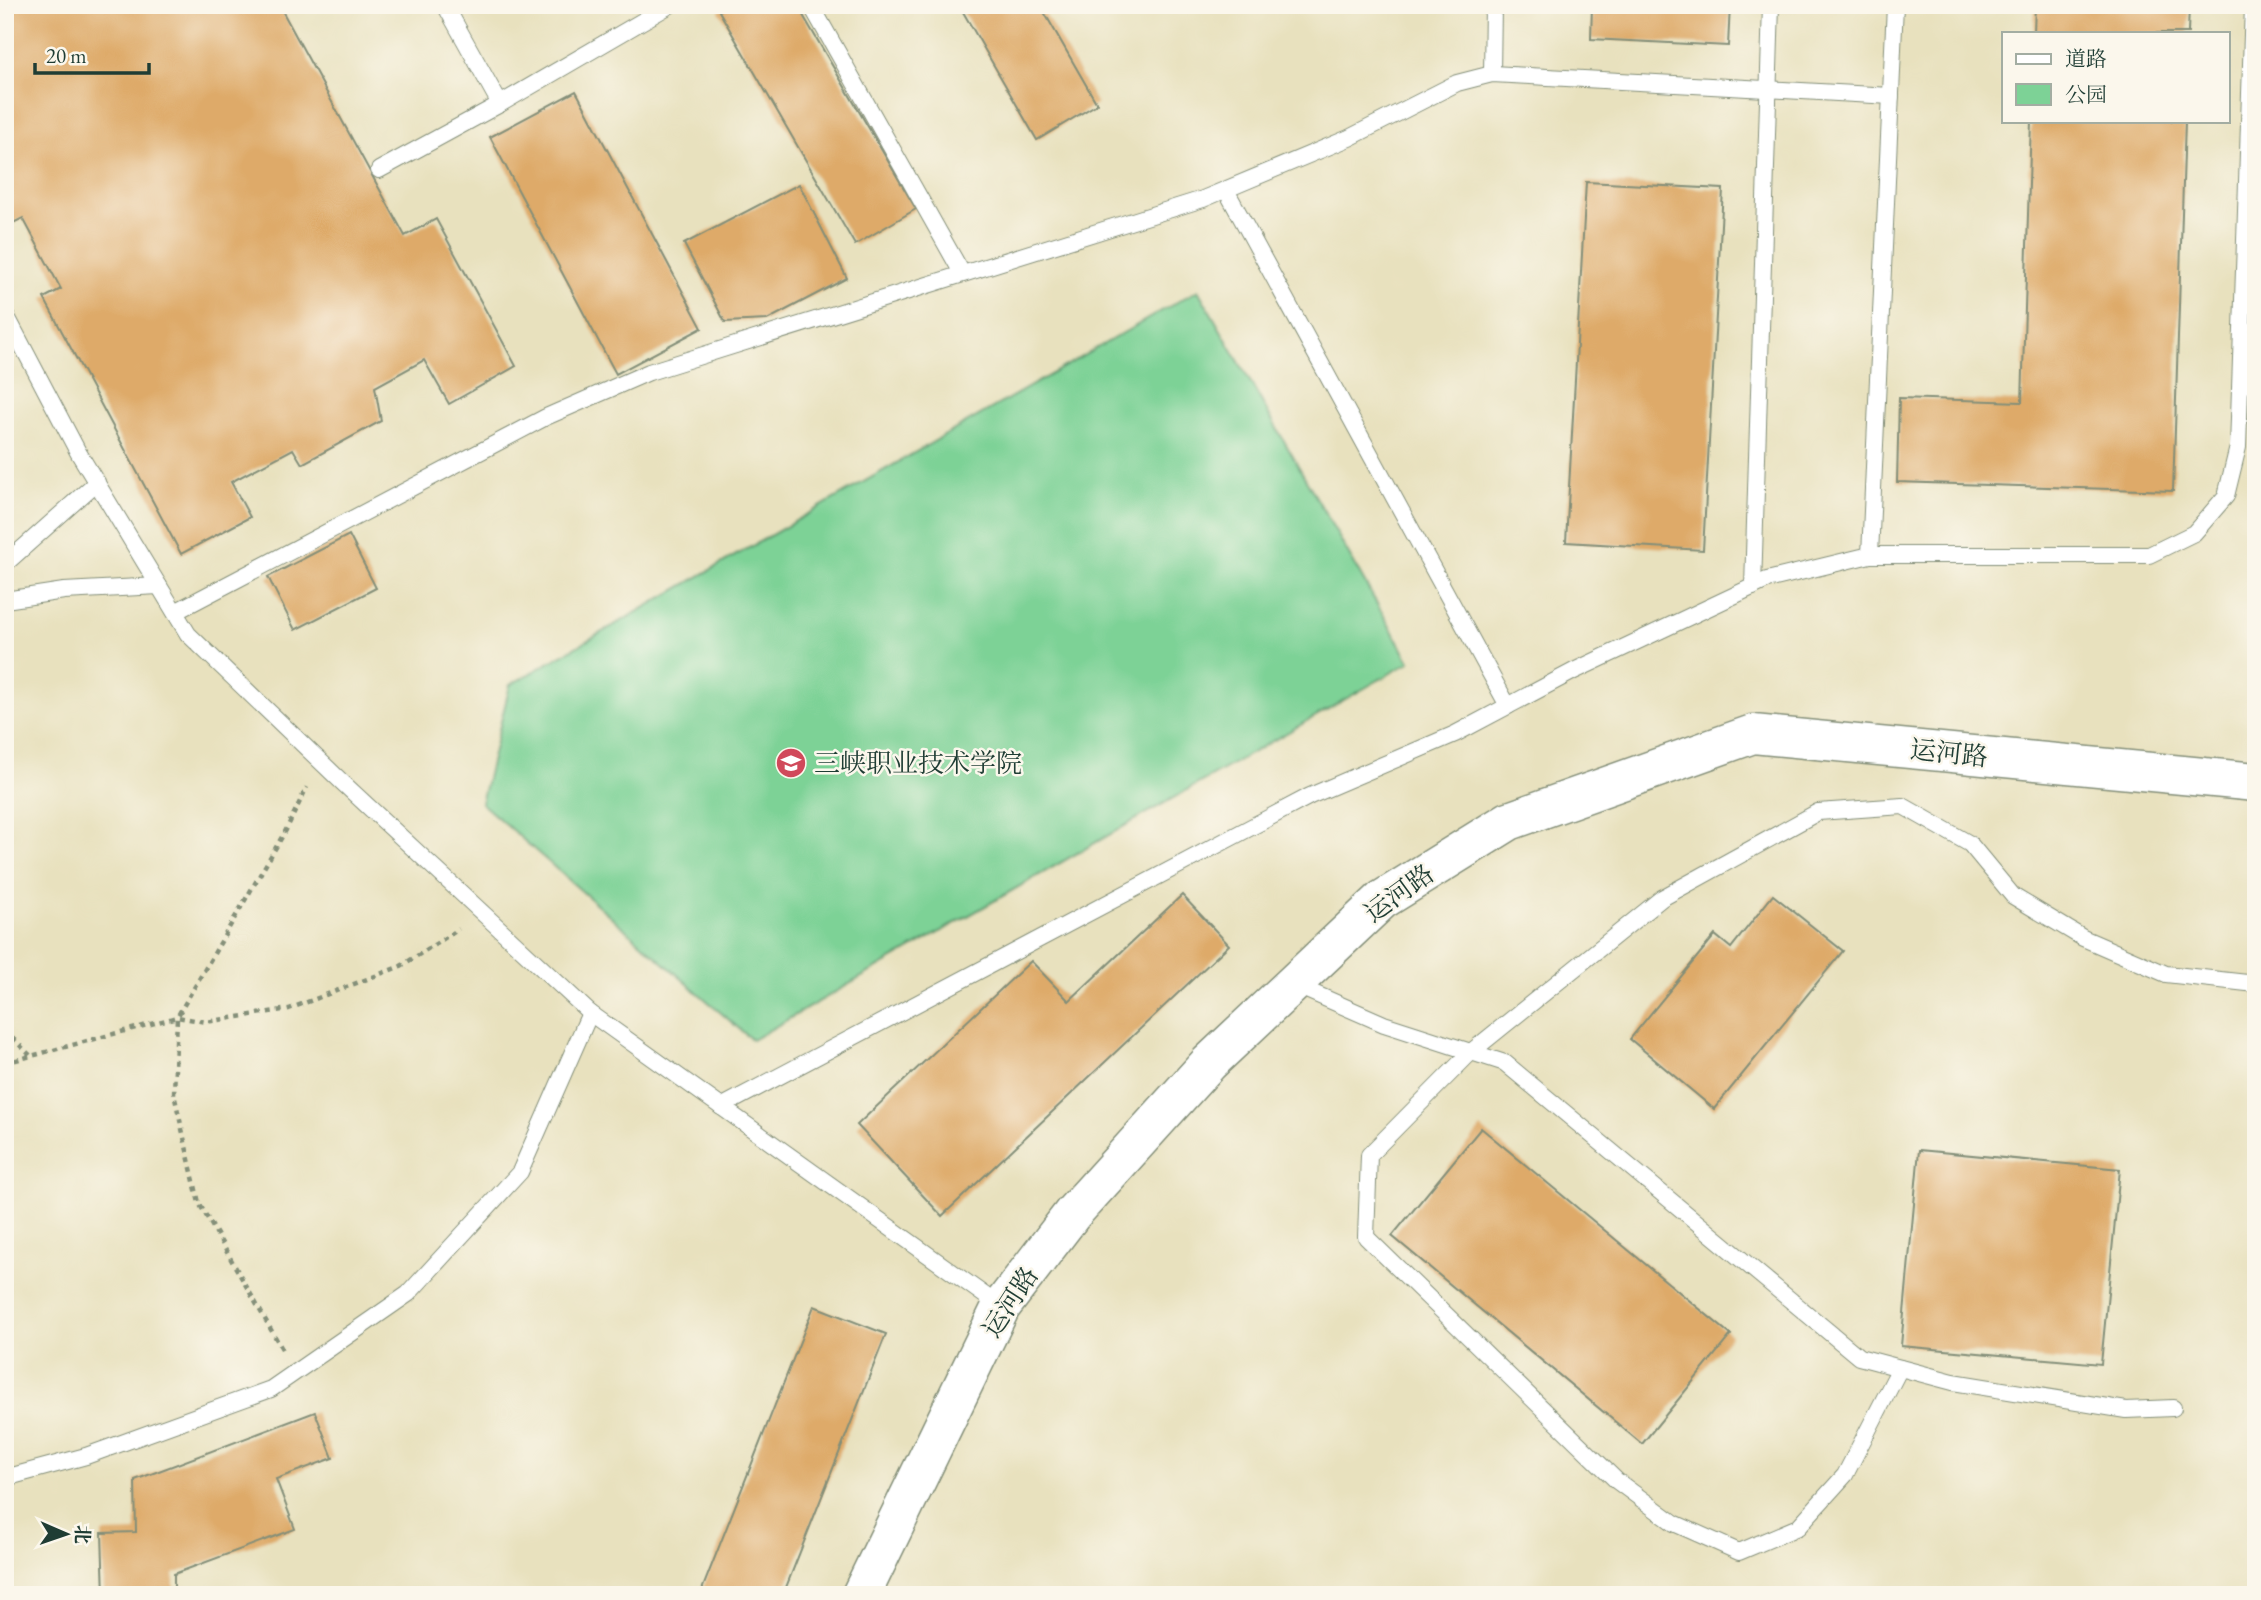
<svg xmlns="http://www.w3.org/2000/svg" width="2261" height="1600" viewBox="0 0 2261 1600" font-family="'EB Garamond','Noto Serif SC',serif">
<rect width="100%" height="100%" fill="#fbf7ec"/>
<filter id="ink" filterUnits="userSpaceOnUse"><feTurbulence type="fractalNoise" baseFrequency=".0143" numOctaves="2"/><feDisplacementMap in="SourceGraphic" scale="14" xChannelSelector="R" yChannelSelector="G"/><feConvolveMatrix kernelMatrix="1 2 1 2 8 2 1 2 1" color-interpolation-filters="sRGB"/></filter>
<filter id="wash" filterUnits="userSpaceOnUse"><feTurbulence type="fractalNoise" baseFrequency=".00686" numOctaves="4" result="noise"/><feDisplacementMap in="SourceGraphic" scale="28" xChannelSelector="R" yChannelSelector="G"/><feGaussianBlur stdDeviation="1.57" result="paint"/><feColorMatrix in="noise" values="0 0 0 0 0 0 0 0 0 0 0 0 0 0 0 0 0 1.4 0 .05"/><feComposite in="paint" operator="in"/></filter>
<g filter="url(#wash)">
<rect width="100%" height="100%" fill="#e8e1be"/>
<polygon fill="#7dd296" stroke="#4e8865" stroke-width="2" points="1198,290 1410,662 752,1040 481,803 510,685"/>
<g id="blocks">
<g fill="#deaa69">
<polygon points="5,5 279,5 405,236 436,219 516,366 449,404 424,360 375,387 381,421 302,464 293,449 231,482 250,517 181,554 44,298 61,289 23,218 5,227"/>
<polygon points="729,5 797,5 916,209 855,245 719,11"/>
<polygon points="959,5 1040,5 1097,104 1037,140"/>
<polygon points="1592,5 1730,5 1728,46 1591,39"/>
<polygon points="2035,5 2189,5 2188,33 2034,33"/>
<polygon points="576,91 702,328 616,374 490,137"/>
<polygon points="2031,121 2185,121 2173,491 1897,482 1899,398 2022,402"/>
<polygon points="1586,182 1723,189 1703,550 1566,542"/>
<polygon points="799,184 847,278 767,320 725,322 684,244"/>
<polygon points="349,535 376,588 295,630 268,577"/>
<polygon points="1182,895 1229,945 942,1216 857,1125 1031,961 1069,1001"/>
<polygon points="1773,895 1843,951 1714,1109 1630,1039 1715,935 1731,948"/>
<polygon points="1481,1128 1731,1335 1642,1444 1392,1236"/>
<polygon points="1919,1150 2120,1169 2101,1364 1901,1346"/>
<polygon points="814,1306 886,1334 783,1595 700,1595"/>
<polygon points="315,1412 333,1458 276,1479 295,1529 174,1574 174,1595 104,1595 102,1533 136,1532 135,1480"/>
</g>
</g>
</g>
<g filter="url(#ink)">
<use href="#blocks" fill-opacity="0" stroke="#848f79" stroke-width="2"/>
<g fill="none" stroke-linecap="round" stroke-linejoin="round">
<g stroke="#848f79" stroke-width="18">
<g id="service">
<polyline points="445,5 500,104"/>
<polyline points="811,5 962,273"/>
<polyline points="1492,74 1493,5"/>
<polyline points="379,170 500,104 670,5"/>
<polyline points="1226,190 1508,706"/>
<polyline points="5,313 78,452 188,634 343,783 590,1013 1001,1307"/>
<polyline points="1870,555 1895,5"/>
<polyline points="5,564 97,482"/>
<polyline points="1753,587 1771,5"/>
<polyline points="5,600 64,591 159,586"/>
<polyline points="175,612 546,417 649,372 1203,199 1349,138 1457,83 1492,74 1891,96"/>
<polyline points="1295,985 1384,1024 1505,1063 1859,1357 1953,1382 2126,1410 2173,1408"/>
<polyline points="721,1107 1310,796 1455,734 1574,671 1767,580 1870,555 2149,555 2194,533 2226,496 2238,447 2253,5"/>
<polyline points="1900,1368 1845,1475 1798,1527 1739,1552 1674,1523 1617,1481 1366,1237 1369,1155 1471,1052 1662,898 1818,812 1903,806 1970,844 2013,896 2083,938 2166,974 2256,984"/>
<polyline points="5,1478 86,1456 271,1389 408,1294 520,1172 590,1013"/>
</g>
</g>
<g stroke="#848f79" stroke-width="41">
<polyline id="tertiary" points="861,1595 1001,1307 1073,1213 1209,1063 1382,900 1509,821 1753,734 2256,782"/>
</g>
<g stroke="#848f79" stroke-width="4.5" stroke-dasharray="5 5" stroke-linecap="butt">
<polyline points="5,1031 30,1055"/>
<polyline points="5,1063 177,1017 206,1022 289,1009 401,966 459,929"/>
<polyline points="282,1349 199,1203 174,1094 177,1017 286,830 307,787"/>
</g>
<use href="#service" stroke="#fff" stroke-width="16"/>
<use href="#tertiary" stroke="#fff" stroke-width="38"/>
</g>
</g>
<defs>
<g id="university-disc" transform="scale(1.575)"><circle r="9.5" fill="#d1495b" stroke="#fbf7ec"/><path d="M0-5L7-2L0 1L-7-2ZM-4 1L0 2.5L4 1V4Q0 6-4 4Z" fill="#fff"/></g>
</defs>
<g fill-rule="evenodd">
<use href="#university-disc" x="791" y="763"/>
</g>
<g text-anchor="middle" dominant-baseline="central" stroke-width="5" stroke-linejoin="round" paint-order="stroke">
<g font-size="26" fill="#1f3d34" stroke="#fbf7ec">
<text transform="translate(1949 753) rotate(6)">运河路</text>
<text transform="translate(1399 893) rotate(-36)">运河路</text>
<text transform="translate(1010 1302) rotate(-57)">运河路</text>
</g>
<g font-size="26" fill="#1f3d34" stroke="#fbf7ec" text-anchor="start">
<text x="814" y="763">三峡职业技术学院</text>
</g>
</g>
<rect width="2261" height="1600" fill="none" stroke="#fbf7ec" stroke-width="28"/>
<rect x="2002" y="32" width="228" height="91" fill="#fbf7ec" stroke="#a3ada2" stroke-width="2"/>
<rect x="2016" y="54" width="35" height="10" fill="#ffffff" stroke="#a3ada2" stroke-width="2"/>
<text x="2065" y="66" font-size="21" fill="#1f3d34">道路</text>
<rect x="2016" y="84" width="35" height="21" fill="#7dd296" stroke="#a3ada2" stroke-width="2"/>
<text x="2065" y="102" font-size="21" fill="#1f3d34">公园</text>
<g transform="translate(66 1534) rotate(92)" stroke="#fbf7ec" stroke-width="5" paint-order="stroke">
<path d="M0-5L12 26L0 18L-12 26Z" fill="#1f3d34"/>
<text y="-10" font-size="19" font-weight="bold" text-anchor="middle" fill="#1f3d34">北</text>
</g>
<path d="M35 63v10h114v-10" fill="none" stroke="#1f3d34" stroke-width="3.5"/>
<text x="46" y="63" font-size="21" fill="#1f3d34" stroke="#fbf7ec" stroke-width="5" paint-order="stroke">20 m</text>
</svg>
